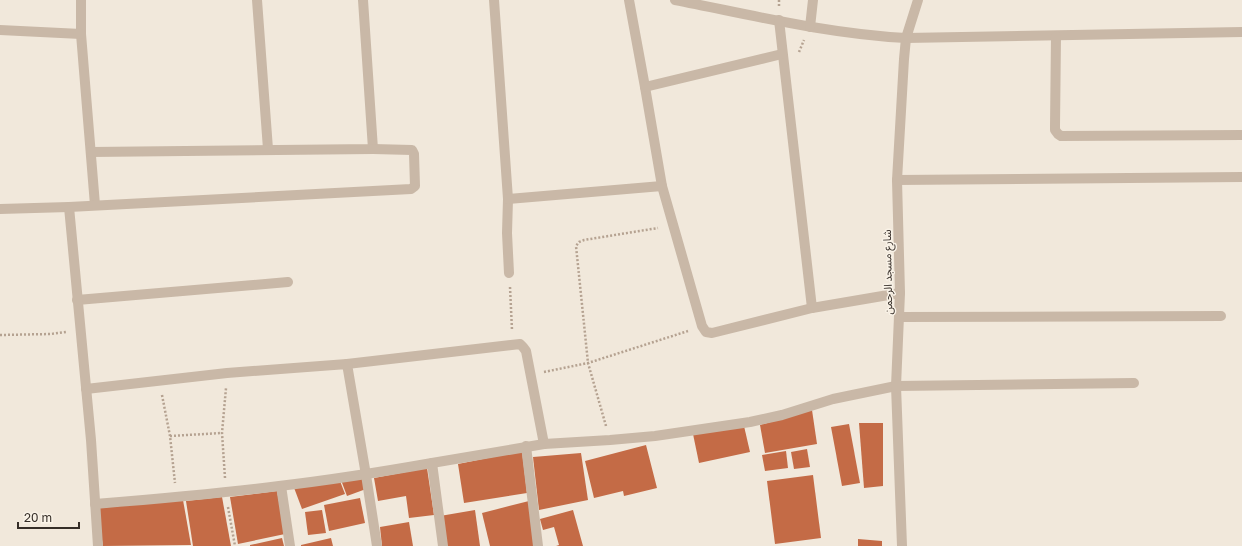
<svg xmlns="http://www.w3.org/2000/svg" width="1242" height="546" viewBox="0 0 1242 546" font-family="'Golos Text','Noto Sans Arabic',sans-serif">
<rect width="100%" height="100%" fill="#f1e8db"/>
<g fill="#c46b46">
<polygon points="812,410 817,444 765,453 760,425"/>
<polygon points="859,423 883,423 883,486 864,488"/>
<polygon points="849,424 860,483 842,486 831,427"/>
<polygon points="744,426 750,452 699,463 693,434"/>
<polygon points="646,445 657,488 624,496 623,491 594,498 585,461"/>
<polygon points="807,449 810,467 794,469 791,452"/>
<polygon points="522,451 527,493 464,503 458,464"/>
<polygon points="786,451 788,468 765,471 762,455"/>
<polygon points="581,453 588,500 539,510 533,457"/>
<polygon points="427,468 434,515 409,518 406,496 378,501 374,478"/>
<polygon points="813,475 821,538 775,544 767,481"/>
<polygon points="364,477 366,489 347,496 341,480"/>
<polygon points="340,481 345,494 302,509 293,485"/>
<polygon points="277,491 285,534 238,544 230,497"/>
<polygon points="222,497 231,546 193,546 186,501"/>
<polygon points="360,498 365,523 329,531 324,505"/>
<polygon points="183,500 191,545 103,546 99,521 99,508"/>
<polygon points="529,501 534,546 490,546 482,513"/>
<polygon points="322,510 326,533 308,535 305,512"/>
<polygon points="475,510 480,546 445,546 440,516"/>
<polygon points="573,510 583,546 556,546 559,545 554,527 543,530 540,519"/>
<polygon points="409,522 413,546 382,546 380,527"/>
<polygon points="282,538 284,546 250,546 250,545"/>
<polygon points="331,538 333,546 301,546 301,545"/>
<polygon points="858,539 882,541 882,546 858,546"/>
</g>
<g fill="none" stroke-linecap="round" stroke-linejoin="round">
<g stroke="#b5a291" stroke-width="2.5" stroke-dasharray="2 2" stroke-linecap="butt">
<polyline points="779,6 779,0"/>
<polyline points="799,52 804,40"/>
<polyline points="510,287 512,330"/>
<polyline points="0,335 51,334 66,332"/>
<polyline points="544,372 588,363 688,331"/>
<polyline points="162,395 170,436 175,483"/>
<polyline points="606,426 588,363 576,246 579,242 584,240 658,228"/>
<polyline points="170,436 222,433"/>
<polyline points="225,478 222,433 226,388"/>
<polyline points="228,507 235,546"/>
</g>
<g stroke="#c9b8a7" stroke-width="10">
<polyline points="81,0 81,34 95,205"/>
<polyline points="257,0 268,149"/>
<polyline points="494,0 508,199 507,233 509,273"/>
<polyline points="629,0 645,87 662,186 702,326 706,332 712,333 812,308 900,293"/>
<path d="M 675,0 C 752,15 828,34 906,38 L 1242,32"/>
<polyline points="779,20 812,308"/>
<polyline points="810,27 813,0"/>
<polyline points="0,30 81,34"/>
<polyline points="1056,36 1055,126 1055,130 1058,134 1061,136 1242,135"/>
<polyline points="645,87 782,54"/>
<polyline points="91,152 373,149 363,0"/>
<polyline points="897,180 1242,177"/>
<polyline points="508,199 662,186"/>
<polyline points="0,209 69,207"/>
<polyline points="77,300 288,282"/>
<polyline points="899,317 1221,316"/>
<polyline points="347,364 520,344 523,347 526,351 544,444"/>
<polyline points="86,389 227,373 347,364 366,475 377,546"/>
<polyline points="526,446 538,546"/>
<polyline points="432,463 544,444 610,440 655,436 750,422 782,415 833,399 896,386 1134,383"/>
<polyline points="281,486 290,546"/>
<path d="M 95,504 C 157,499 218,494 279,486 C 331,480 381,472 432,463 L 443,546"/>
<polyline points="98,546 91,440 69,207 411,189 415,186 414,154 412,150 373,149"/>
<polyline points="902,546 896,386 900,293 897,180 904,59 906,38 918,0"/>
</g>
</g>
<g text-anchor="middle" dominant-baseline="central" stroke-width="3" stroke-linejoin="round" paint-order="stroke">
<g font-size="11" fill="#352d27" stroke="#f9f2e7">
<text transform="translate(887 272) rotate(-91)">شارع مسجد الرحمن</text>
</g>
</g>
<path d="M18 522v6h61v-6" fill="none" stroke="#352d27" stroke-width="2"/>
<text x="24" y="522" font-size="12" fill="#352d27" stroke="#f9f2e7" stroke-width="3" paint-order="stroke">20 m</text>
</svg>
